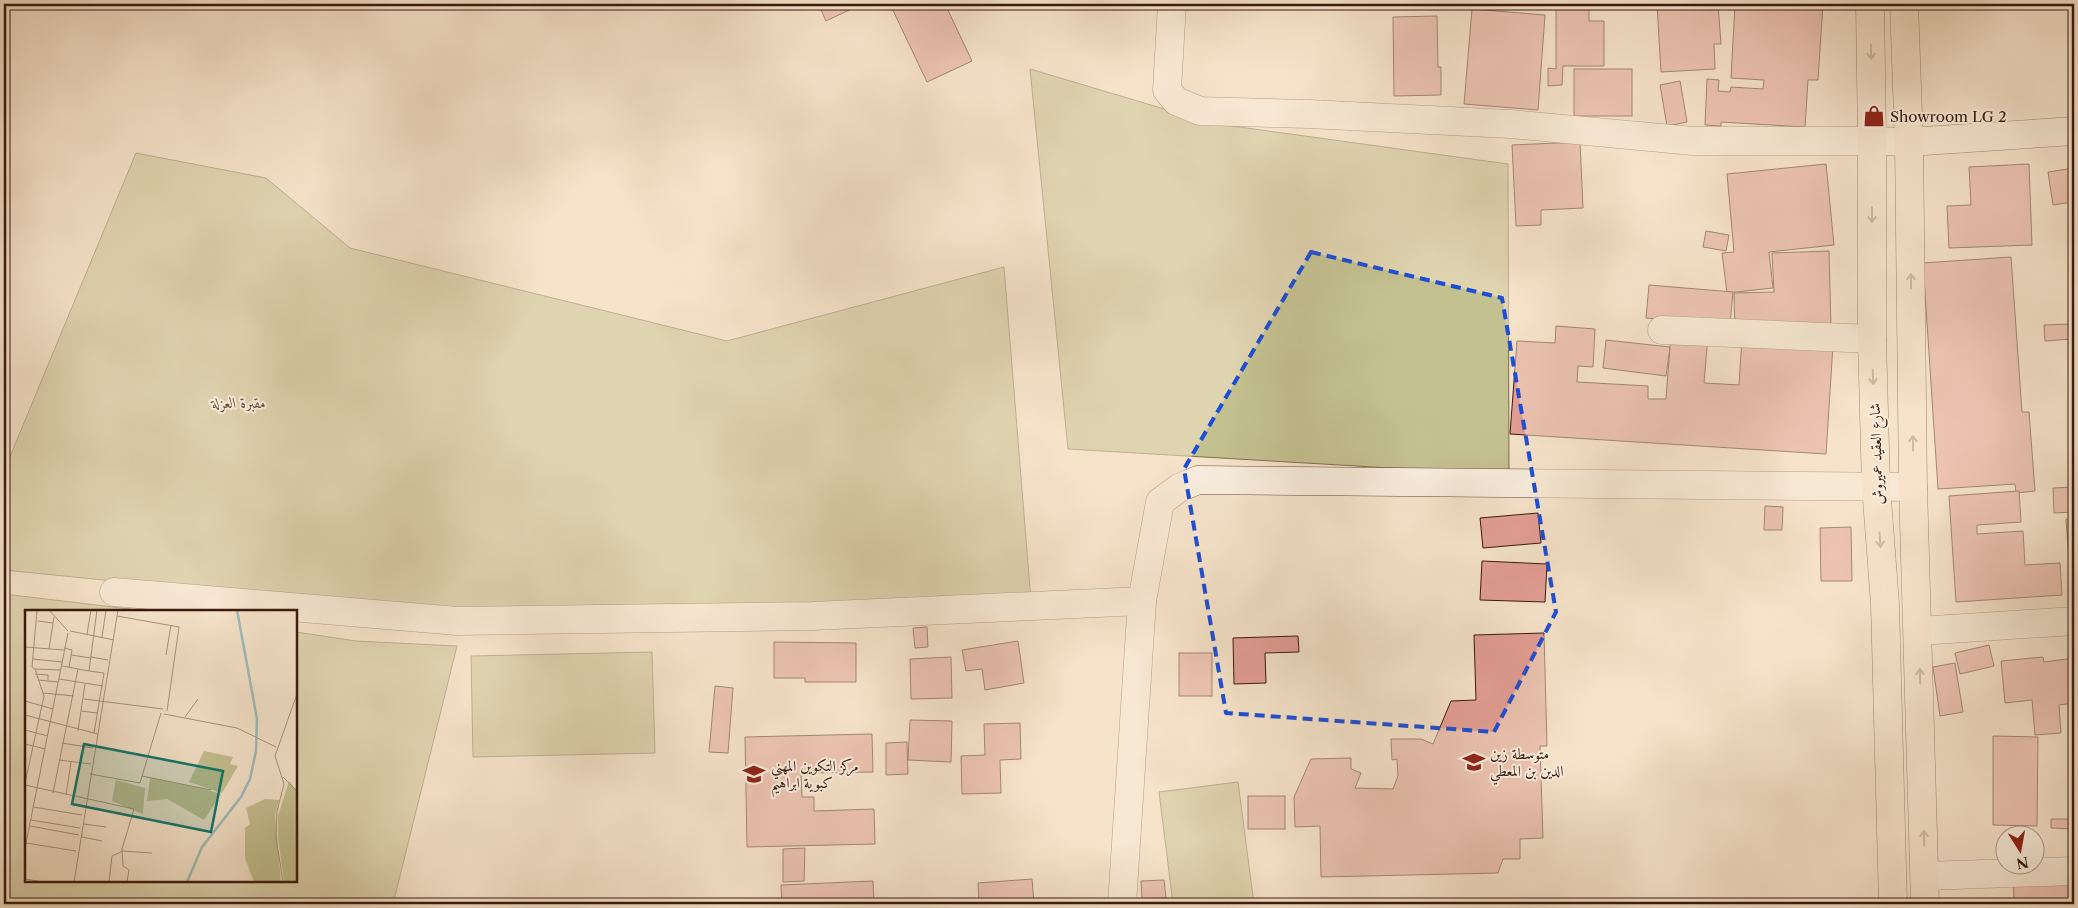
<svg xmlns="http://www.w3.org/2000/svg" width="2078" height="908" viewBox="0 0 2078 908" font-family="'Libre Caslon Text',Amiri,serif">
<rect width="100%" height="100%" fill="#f5e3ca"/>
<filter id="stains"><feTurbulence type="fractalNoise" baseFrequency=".004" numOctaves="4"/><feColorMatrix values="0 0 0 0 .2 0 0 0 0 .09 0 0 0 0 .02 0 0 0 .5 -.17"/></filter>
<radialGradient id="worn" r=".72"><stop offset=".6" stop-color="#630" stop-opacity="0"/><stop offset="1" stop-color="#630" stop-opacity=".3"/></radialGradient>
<g fill="#c4c191" stroke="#7f6e50">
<polygon points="1030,69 1161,108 1232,126 1508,164 1509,475 1068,449"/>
<polygon points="136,153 266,178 350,248 727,341 1004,267 1031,601 470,610 283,598 4,570 4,471"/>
<polygon points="4,594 155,612 26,612 26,882 296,882 296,632 356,641 457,646 393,904 4,904"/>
<polygon points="652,652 655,753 473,757 471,656"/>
<polygon points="1238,782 1254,904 1173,904 1159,792"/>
</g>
<g fill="#e39e95" stroke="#3a1a0e">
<polygon points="821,4 862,4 826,21 819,5"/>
<polygon points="890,4 945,4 972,61 927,82"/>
<polygon points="1556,4 1589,4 1589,21 1604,21 1604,66 1563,66 1562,85 1548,86 1548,68 1556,69"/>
<polygon points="1657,4 1718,4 1721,44 1714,44 1715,69 1661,72"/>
<polygon points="1735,4 1823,4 1818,80 1808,80 1805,127 1721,122 1721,126 1705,125 1707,79 1719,80 1718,91 1730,92 1731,87 1763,89 1764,80 1731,78"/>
<polygon points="1472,9 1545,15 1538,110 1464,104"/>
<polygon points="1437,16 1438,67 1441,67 1441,95 1394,96 1393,17"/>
<rect x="1574" y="69" width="58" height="47"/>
<polygon points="1680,81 1687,122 1667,126 1660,85"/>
<polygon points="1580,142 1583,208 1541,210 1541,225 1516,226 1512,145"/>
<polygon points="1826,164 1834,245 1769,252 1773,288 1727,293 1722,253 1734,252 1727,174"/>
<polygon points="2029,164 2032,245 1949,248 1947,206 1971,205 1969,167"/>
<polygon points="2074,168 2074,211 2073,202 2053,205 2048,172"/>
<polygon points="1706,231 1729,235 1726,251 1703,247"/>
<polygon points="1829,251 1831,327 1735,331 1734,293 1774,292 1772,253"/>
<polygon points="2011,257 2022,412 2029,412 2035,491 2016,493 2015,484 1938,489 1923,263"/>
<polygon points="1649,285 1733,292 1730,325 1646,318"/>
<polygon points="2071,324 2072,339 2045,341 2044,325"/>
<polygon points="1556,326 1595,329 1593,367 1578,366 1577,382 1648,386 1648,399 1666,399 1671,334 1708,336 1704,383 1739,385 1742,339 1833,345 1826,454 1510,434 1517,341 1555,343"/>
<polygon points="1606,340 1670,347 1666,376 1603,368"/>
<polygon points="2074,487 2074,512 2054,513 2053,488"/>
<polygon points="2019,491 2021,522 1977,525 1977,534 2023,531 2025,565 2060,563 2062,595 1956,602 1949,496"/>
<polygon points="1765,506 1783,507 1782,530 1764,530"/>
<polygon points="1538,513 1541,543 1483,548 1480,518"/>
<polygon points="2066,519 2074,519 2074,561 2069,562"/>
<polygon points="1851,527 1852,581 1821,581 1820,528"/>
<polygon points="1482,561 1547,564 1545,602 1480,600"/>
<polygon points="927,627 928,647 915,648 913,628"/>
<polygon points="1544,633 1547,746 1540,746 1543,838 1520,839 1520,859 1503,859 1498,873 1321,877 1320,826 1295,827 1294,797 1311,759 1351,758 1351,769 1361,773 1355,788 1393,789 1398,776 1397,759 1392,760 1391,739 1421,739 1433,744 1451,701 1476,700 1474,635"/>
<polygon points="1298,636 1299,652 1265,653 1266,683 1234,684 1233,638"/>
<polygon points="1018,641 1024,683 985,690 982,669 966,671 962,650"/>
<polygon points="774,642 856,643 856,682 805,682 805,678 774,678"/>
<polygon points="1989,645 1994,666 1960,674 1955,653"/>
<rect x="1179" y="653" width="33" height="43"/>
<polygon points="951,657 952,698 911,699 910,659"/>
<polygon points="2043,657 2044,662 2074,658 2074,703 2059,705 2061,733 2035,735 2032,700 2005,703 2001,661"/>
<polygon points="1955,663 1963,712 1940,716 1933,667"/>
<polygon points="715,686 733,688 728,753 709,752"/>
<polygon points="910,720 952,721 951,762 908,760"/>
<polygon points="1020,723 1021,759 1000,760 1001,793 962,794 961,756 985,755 984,724"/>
<polygon points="872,734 873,772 801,773 802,797 814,797 814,811 874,809 875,844 747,847 745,737"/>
<polygon points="1993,736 2038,737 2037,826 1993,825"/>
<polygon points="907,742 908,774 886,775 886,743"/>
<polygon points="2071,744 2074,744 2074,829 2051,828 2051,819 2069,819"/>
<rect x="1248" y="796" width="37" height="33"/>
<polygon points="805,848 804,881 783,882 783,849"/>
<polygon points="2074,869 2074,901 2072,901 2072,904 2014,904 2013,871"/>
<polygon points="1032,879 1034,904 979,904 978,883"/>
<polygon points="1164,880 1166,898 1142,899 1141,881"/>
<polygon points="873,881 874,904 782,904 781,885"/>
</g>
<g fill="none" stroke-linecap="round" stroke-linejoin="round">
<g stroke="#694c3d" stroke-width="29">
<g id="street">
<polyline points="1172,4 1167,90 1176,101 1200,111 1309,114 1510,124 1693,141 1872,141"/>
<polyline points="1662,330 1872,339"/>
<polyline points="114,592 457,621 812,616 1142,601"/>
<polyline points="1919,631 2074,621"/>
<polyline points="1925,876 2074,871"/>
<polyline points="1122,904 1142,601 1160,502 1179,488 1198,480 1913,487"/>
</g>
</g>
<g stroke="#3a1a0e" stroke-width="29">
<polyline id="secondary" points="1872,141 1909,142 2074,131"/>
</g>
<g stroke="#3a1a0e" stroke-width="29">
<g id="primary">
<polyline points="1870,4 1872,141 1872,339 1876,486 1885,604 1893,904"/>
<polyline points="1904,4 1909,142 1913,487 1925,904"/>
</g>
</g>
<use href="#street" stroke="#f8eddd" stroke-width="28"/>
<use href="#secondary" stroke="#f8eddd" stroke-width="28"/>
<use href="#primary" stroke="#f5e3ca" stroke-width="28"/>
</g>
<defs><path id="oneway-shaft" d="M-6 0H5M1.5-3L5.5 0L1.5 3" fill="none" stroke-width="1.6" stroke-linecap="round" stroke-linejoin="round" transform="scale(1.25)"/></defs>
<g stroke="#a18975">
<use href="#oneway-shaft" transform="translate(1871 52) rotate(89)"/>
<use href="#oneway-shaft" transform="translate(1872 215) rotate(90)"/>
<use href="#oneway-shaft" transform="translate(1911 281) rotate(-91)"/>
<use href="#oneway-shaft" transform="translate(1873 377) rotate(88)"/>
<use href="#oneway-shaft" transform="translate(1913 443) rotate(-91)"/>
<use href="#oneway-shaft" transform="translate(1880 540) rotate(86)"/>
<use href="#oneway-shaft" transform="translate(1920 676) rotate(-91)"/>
<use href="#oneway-shaft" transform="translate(1924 838) rotate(-91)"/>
</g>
<path d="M0 0H2078V908H0ZM 1311,252 L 1502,298 L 1556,612 L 1494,732 L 1226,713 L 1184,469 Z" fill="#f5e3ca" fill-opacity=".55" fill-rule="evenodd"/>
<path fill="none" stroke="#1d4ed8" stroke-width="4" stroke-dasharray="10 6" stroke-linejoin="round" d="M 1311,252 L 1502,298 L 1556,612 L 1494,732 L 1226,713 L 1184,469 Z"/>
<defs>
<g id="shop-bare" transform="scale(1.725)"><path d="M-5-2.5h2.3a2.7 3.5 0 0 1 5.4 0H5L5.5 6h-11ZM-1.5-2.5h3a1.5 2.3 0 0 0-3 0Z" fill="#8f2418" stroke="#f8eddd" stroke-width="2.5" paint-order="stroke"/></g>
<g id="school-bare" transform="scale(1.725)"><path d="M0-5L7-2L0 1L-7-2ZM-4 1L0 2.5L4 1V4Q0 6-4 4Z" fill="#8f2418" stroke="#f8eddd" stroke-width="2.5" paint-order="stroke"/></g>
<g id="university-bare" transform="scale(1.725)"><path d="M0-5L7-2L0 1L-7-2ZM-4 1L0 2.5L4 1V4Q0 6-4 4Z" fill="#8f2418" stroke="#f8eddd" stroke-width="2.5" paint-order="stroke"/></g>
</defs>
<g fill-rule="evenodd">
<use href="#shop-bare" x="1874" y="116"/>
<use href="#school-bare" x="1474" y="762"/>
<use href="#university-bare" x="754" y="774"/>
</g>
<g text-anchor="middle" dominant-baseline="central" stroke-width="4" stroke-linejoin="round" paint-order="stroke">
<g font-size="15" fill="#3a1a0e" stroke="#f8eddd" text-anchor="start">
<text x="1890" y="116">Showroom LG 2</text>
<text x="1490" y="753">متوسطة زين<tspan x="1490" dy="17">الدين بن المعطي</tspan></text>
<text x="771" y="765">مركز التكوين المهني<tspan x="771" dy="17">كبوية ابراهيم</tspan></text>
</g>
<g font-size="15" font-style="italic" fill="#634c35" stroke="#f8eddd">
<text x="239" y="402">مقبرة العزلة</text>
</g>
<g font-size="15" fill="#3a1a0e" stroke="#f8eddd">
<text transform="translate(1876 454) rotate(-92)">شارع العقيد عميروش</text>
</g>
</g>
<g transform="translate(25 610)">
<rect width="272" height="272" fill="#f5e3ca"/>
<path d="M 179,141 L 208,147 L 205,154 L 213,156 L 197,183 L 164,172 ZM 125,168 L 175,178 L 196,184 L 179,210 L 142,189 L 122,191 ZM 91,170 L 120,178 L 118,204 L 87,191 ZM 264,171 L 272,181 L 272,272 L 259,272 L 253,227 L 253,206 ZM 240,189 L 254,190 L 250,205 L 256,272 L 229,272 L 220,248 L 220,218 L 225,214 L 221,198 Z" fill="#c4c191"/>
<path fill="none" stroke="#9ebdbd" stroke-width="2.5" d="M 162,272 L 177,237 L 216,187 L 225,169 L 231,141 L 232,109 L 212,0"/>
<path fill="none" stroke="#aa937f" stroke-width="1" d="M 24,0 L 43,21M 92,6 L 154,17 L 142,101M 13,11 L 28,13M 45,21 L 89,30M 62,24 L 66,0M 77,27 L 81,0M 0,37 L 39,40M 39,38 L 47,40 L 44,57M 24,39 L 29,7M 46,45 L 66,48M 141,45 L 146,15M 66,47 L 83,50M 8,49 L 37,52M 37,56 L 64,61 L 72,0M 10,59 L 36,60M 64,61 L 79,63 L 69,123M 10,64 L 23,65 L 23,70M 34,69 L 78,76M 13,70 L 33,72M 18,83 L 49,86M 59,89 L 138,99M 0,91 L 28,99M 56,101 L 72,103M 139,104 L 212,118 L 251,137M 0,105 L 73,124M 160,107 L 173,89M 0,120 L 23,126M 53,121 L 60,74M 37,133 L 68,138M 0,134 L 20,139M 34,150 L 66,154M 65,164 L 115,173 L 136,103M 117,166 L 186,180M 258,167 L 273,182M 0,173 L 19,86 L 10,59 L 7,57 L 12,0M 0,175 L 109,199 L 97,239 L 98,256 L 104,260 L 102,272M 28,183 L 53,59M 41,185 L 46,152M 8,197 L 57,205M 6,210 L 55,218M 59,214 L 81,217M 5,216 L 54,225M 57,227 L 77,231M 1,233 L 51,241M 0,238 L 43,23M 0,269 L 18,272M 49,272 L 93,0M 84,272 L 87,246 L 98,241 L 127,243M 258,272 L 251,227 L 252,201 L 259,174 L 250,146 L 273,81"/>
<path fill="#0f766e" fill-opacity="0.15" stroke="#0f766e" stroke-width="2.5" d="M 59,134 L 198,161 L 186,222 L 47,194 Z"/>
<rect width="272" height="272" fill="none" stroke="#3a1a0e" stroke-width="2.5"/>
</g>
<rect width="2078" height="908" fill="none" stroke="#f5e3ca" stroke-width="20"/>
<rect x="5" y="5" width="2068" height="898" fill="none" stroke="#3a1a0e" stroke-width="2.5"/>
<rect x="10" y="10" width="2058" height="888" fill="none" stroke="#3a1a0e"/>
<g transform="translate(2020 850) rotate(169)"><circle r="24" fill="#f8eddd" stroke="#ac998a"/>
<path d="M0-4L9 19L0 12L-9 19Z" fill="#8f2418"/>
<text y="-8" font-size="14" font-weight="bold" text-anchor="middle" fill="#3a1a0e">N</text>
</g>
<rect width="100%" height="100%" filter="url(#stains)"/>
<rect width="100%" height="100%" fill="url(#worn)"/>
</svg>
